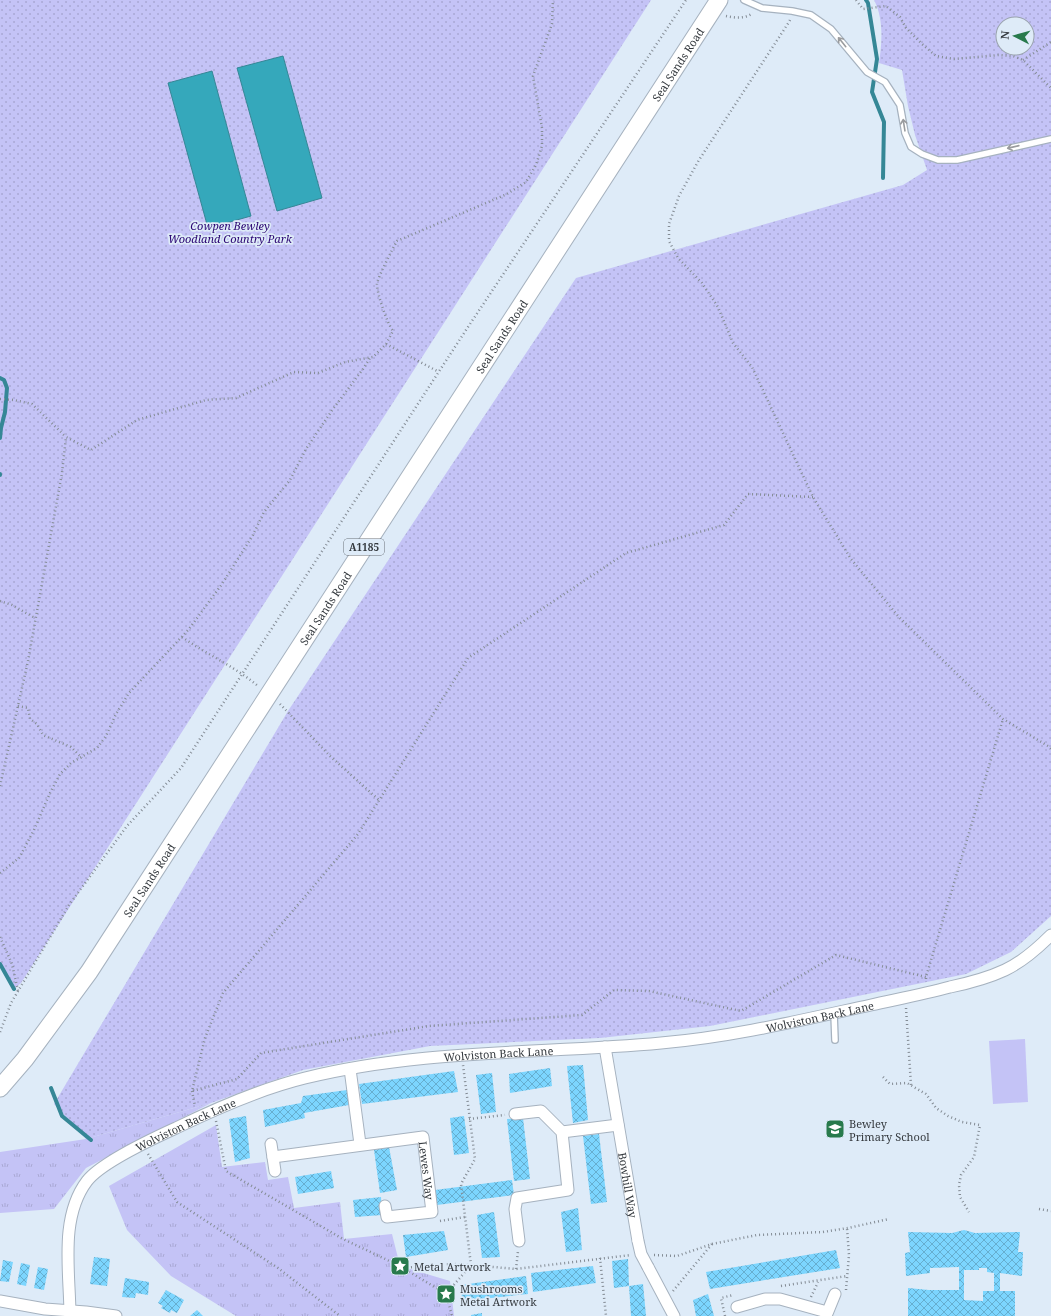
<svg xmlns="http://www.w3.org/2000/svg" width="1051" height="1316" viewBox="0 0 1051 1316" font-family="'Noto Serif',serif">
<defs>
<pattern id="grass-tufts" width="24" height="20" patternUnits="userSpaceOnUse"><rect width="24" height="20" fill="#c4c3f6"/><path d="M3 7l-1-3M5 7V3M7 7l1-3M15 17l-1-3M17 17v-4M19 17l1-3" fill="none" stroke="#a9a8d4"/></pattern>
<pattern id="park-dots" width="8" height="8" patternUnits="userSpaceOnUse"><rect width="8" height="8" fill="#c4c3f6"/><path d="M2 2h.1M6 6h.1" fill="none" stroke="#a9a8d4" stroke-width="1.8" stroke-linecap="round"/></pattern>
<pattern id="building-cross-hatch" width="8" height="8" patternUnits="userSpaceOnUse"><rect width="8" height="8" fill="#7cd5fe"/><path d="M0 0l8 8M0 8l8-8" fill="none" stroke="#66aecf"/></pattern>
</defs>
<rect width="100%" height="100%" fill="#deebf8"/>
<g fill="url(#grass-tufts)">
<polygon points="211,1103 86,1168 54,1209 0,1213 0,1152 86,1139"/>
<polygon points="216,1125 222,1167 265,1162 268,1180 288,1177 294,1208 340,1202 344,1239 392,1234 400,1266 450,1281 454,1316 236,1316 171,1276 127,1230 109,1186"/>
</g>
<g fill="url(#park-dots)" fill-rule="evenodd">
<polygon points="0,0 651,0 21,983 14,989 0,964"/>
<path d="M 874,0 L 1051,0 L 1051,916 L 1011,952 L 966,974 L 710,1026 L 600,1038 L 430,1046 L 303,1070 L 211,1103 L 86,1139 L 54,1104 L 288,711 L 576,278 L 903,185 L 927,170 L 915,135 L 908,106 L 902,70 L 879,63 C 882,43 884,19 874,0 ZM 1003,24 L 1027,24 L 1027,48 L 1003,48 Z"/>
</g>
<polygon fill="#c4c3f6" points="1025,1039 1028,1102 993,1104 989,1041"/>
<g fill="#35a8bb" stroke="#358796">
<polygon points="283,56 322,198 277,211 237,68"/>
<polygon points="212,71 251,216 208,228 168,83"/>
</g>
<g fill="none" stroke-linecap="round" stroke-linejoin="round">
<g stroke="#358796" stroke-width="4">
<polyline points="866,0 868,3 877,59 872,92 884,122 883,178"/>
<polyline points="0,378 4,380 7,388 5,412 1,428 0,438"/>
<polyline points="0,474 0,475"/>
<polyline points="0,964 14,989"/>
<polyline points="51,1088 62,1116 91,1140"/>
</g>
</g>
<g fill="url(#building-cross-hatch)" fill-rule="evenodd">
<polygon points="583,1065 588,1120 573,1123 567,1066"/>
<polygon points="550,1068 552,1086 510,1093 509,1074"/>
<polygon points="454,1071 458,1092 362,1104 359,1084"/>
<polygon points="492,1073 496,1112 481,1114 476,1075"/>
<polygon points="347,1090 349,1105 304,1113 305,1118 265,1127 263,1110 301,1103 303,1096"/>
<polygon points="246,1116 250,1158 235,1162 229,1119"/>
<polygon points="464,1116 469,1153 454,1155 450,1118"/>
<polygon points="523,1118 530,1179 514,1181 507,1119"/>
<polygon points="599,1134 607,1202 591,1204 583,1136"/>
<polygon points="389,1147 397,1190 380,1193 374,1150"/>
<polygon points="331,1171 334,1188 298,1194 295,1177"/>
<polygon points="512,1180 514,1195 437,1205 435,1190"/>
<polygon points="381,1197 382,1215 355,1217 353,1200"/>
<polygon points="578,1208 582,1250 566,1252 561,1212"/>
<polygon points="494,1212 500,1257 482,1258 477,1215"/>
<path d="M 964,1230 L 975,1233 L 1020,1232 L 1018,1252 L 1023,1252 L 1022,1276 L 1000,1273 L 1000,1291 L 1015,1291 L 1015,1316 L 908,1316 L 908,1288 L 929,1290 L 959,1290 L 959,1267 L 930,1268 L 930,1273 L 906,1276 L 905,1253 L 910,1252 L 908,1232 L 952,1233 ZM 979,1268 L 987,1268 L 987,1272 L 994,1273 L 994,1291 L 983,1291 L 983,1301 L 964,1300 L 964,1270 L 979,1270 Z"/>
<polygon points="444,1231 448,1250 406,1257 403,1235"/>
<polygon points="836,1250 840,1268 710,1289 706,1272"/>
<polygon points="94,1257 110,1259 107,1286 90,1284"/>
<polygon points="628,1259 629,1286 614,1288 612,1261"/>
<polygon points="3,1260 13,1262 9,1282 0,1281"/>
<polygon points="21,1263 30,1265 26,1286 17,1284"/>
<polygon points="593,1266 596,1283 533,1292 531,1273"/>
<polygon points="38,1267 48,1269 44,1290 34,1288"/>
<polygon points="526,1276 528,1294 462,1301 461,1285"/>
<polygon points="125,1278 149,1282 148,1295 136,1293 135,1298 122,1297"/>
<polygon points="643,1284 646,1316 631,1316 629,1286"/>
<polygon points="166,1290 184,1300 177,1313 171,1310 170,1313 161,1308 163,1306 158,1303"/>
<polygon points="708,1294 714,1316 696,1316 693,1300"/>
<polygon points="197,1310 203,1316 190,1316"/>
<polygon points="482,1313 482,1316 471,1316 471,1315"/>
</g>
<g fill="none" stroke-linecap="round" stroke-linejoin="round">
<g stroke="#a6b2bf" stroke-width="8">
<g id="lane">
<polyline points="744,0 762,8 792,11 811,15 831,29 867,72 885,82 900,105 905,133 911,147 922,154 938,160 957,160 1051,139"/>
<polyline points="834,1013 835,1040"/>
</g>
</g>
<g stroke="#a6b2bf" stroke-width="13">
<g id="street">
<path id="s1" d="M 605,1047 L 638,1241"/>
<polyline points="350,1069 360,1144"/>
<polyline points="515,1114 541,1111 562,1132 568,1190 517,1198 515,1209 519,1241"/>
<polyline points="562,1132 618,1125"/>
<polyline points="271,1144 275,1171"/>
<path id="s2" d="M 273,1157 L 423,1137 L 432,1212 L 387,1217 L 385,1206"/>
<polyline points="648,1267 674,1316"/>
<polyline points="0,1301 45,1309 86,1312 116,1316"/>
<polyline points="737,1307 765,1299 780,1299 827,1312"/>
<path id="s3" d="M 70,1316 C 70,1273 59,1218 87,1181 C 101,1163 154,1138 176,1128 C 217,1108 260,1089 305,1078 C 422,1049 542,1054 661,1043 C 732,1037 802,1020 871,1005 C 898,999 924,994 950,987 C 969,983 988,978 1005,970 C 1022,962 1038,948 1051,935"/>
<polyline points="826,1316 835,1294"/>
</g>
</g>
<g stroke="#a6b2bf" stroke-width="19">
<g id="primary">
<path id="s4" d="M 0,1088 L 25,1059 L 89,972 L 719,0"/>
</g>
</g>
<g stroke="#848c95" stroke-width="2.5" stroke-dasharray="1 3" stroke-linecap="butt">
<polyline points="856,0 863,9 886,6 900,17 906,28 922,44 936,56 954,59 999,55 1013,56 1023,60 1051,88"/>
<path d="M 726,16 C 735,18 745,19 753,13"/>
<polyline points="790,20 789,22 699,160 679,196 669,224 669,241 678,258 702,283 718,307 733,343 752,367 813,497 851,559 898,616 1003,719 1048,746 1051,749"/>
<polyline points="1023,60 1051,42"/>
<polyline points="386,344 439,372"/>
<polyline points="0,399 14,400 32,404 66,437"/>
<polyline points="813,497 748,494 724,525 626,553 468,658 358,834 223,993 205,1038 192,1091 237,1079 261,1053 429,1026 582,1015 614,990 649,991 741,1011 836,955 926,977"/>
<polyline points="0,601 12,605 35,618"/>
<path d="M 182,637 C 206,654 234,666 258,686"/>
<polyline points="280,704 330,756 379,800"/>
<polyline points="18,706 28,708 30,719 37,724 43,735 71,747 82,758"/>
<path d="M 0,786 L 28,661 L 62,473 L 66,437 L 91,450 L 137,420 L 206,400 L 236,398 L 294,372 L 318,373 L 345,362 L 373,357 L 386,344 L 393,331 C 387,323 377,294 377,284 C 377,279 393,248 397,241 L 507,194 L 526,182 L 536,165 L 542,146 L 542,128 L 533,76 L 552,24 L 553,0"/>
<polyline points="0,873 19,858 34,830 50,793 60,774 71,763 97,748 106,736 116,714 129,693 189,629 222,584 253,535 264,512 290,480 306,449 333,409 363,369 370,358"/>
<polyline points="0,937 12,964 18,991"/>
<polyline points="926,979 926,977 1003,719"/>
<polyline points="906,1008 911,1085"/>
<polyline points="0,1032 11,1003 69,905 127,826 181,768 466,330 686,0"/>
<polyline points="883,1077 890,1084 907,1083 926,1094 936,1108 948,1116 962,1122 980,1125 974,1157 961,1175 959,1185 960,1197 969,1212"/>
<polyline points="192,1091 195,1106"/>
<polyline points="469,1119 505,1115"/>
<polyline points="216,1121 226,1171 343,1239 400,1266 446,1294 452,1316"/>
<polyline points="148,1154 177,1202 278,1268 340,1316"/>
<polyline points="1039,1209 1051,1211"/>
<polyline points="440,1221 465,1217"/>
<polyline points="654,1255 677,1256 712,1244 757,1235 823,1232 848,1228 889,1219"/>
<polyline points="600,1258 606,1316"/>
<polyline points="403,1268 453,1264 471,1265 461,1184 475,1159 463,1065"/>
<polyline points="516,1269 518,1251"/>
<polyline points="781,1286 847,1276"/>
<polyline points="846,1290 849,1255 847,1228"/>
<polyline points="673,1291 712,1244"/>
<polyline points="446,1294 471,1265 516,1269 631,1255"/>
<polyline points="811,1297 818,1282"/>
<polyline points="725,1316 721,1298 733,1295"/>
</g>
<use href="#lane" stroke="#fff" stroke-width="5.5"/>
<use href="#street" stroke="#fff" stroke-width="11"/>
<use href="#primary" stroke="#fff" stroke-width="17"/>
<g stroke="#a6b2bf" stroke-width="13" stroke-linecap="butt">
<polyline id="street-bridge" points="638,1241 641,1254 648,1267"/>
</g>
<use href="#street-bridge" stroke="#fff" stroke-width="11"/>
</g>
<defs><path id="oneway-shaft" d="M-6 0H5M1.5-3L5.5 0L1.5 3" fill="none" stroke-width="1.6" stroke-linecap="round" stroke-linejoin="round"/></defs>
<g stroke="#9a9c9f">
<use href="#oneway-shaft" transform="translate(842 42) rotate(-129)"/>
<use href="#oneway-shaft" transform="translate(904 125) rotate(-99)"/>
<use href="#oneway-shaft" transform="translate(1013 147) rotate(167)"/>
</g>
<defs>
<g id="school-square" transform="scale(1)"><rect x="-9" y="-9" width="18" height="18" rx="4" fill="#287a4c" stroke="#deebf8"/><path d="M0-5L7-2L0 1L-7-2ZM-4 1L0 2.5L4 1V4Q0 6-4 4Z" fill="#fff"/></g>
<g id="sight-square" transform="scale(1)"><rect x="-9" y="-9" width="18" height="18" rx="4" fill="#287a4c" stroke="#deebf8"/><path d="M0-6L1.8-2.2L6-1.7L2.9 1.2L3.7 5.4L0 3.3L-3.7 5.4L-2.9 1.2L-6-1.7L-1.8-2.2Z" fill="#fff"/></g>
</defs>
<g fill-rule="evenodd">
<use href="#school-square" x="835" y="1129"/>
<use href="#sight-square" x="400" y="1266"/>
<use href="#sight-square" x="446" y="1294"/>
</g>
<g text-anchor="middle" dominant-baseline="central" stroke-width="3.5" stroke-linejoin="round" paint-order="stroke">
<rect fill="#deebf8" stroke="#686f76" stroke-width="1" x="344" y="539" width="40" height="16" rx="3"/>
<g font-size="10" font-weight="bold" fill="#353a3f">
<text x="364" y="547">A1185</text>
</g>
<g font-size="11" fill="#353a3f" stroke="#deebf8">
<text stroke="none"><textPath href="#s4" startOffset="1228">Seal Sands Road</textPath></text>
<text stroke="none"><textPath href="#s4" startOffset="904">Seal Sands Road</textPath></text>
<text stroke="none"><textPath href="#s4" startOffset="580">Seal Sands Road</textPath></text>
<text stroke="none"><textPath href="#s4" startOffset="256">Seal Sands Road</textPath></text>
<text stroke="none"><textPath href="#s3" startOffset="901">Wolviston Back Lane</textPath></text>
<text stroke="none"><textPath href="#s3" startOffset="577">Wolviston Back Lane</textPath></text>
<text stroke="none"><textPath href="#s3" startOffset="253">Wolviston Back Lane</textPath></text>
<text stroke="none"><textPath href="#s2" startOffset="185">Lewes Way</textPath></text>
<text stroke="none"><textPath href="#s1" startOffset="140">Bowhill Way</textPath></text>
</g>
<g font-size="11" font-style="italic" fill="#290472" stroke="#deebf8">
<text x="230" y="225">Cowpen Bewley<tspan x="230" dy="13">Woodland Country Park</tspan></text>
</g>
<g font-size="11" fill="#353a3f" stroke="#deebf8" text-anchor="start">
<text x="849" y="1123">Bewley<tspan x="849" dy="13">Primary School</tspan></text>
<text x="414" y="1266">Metal Artwork</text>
<text x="460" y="1288">Mushrooms<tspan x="460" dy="13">Metal Artwork</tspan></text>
</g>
</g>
<g transform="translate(1015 36) rotate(276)"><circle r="19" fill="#deebf8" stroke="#9aa4ae"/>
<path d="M0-3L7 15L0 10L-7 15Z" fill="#287a4c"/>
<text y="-6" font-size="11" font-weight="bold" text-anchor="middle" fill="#353a3f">N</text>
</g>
</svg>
